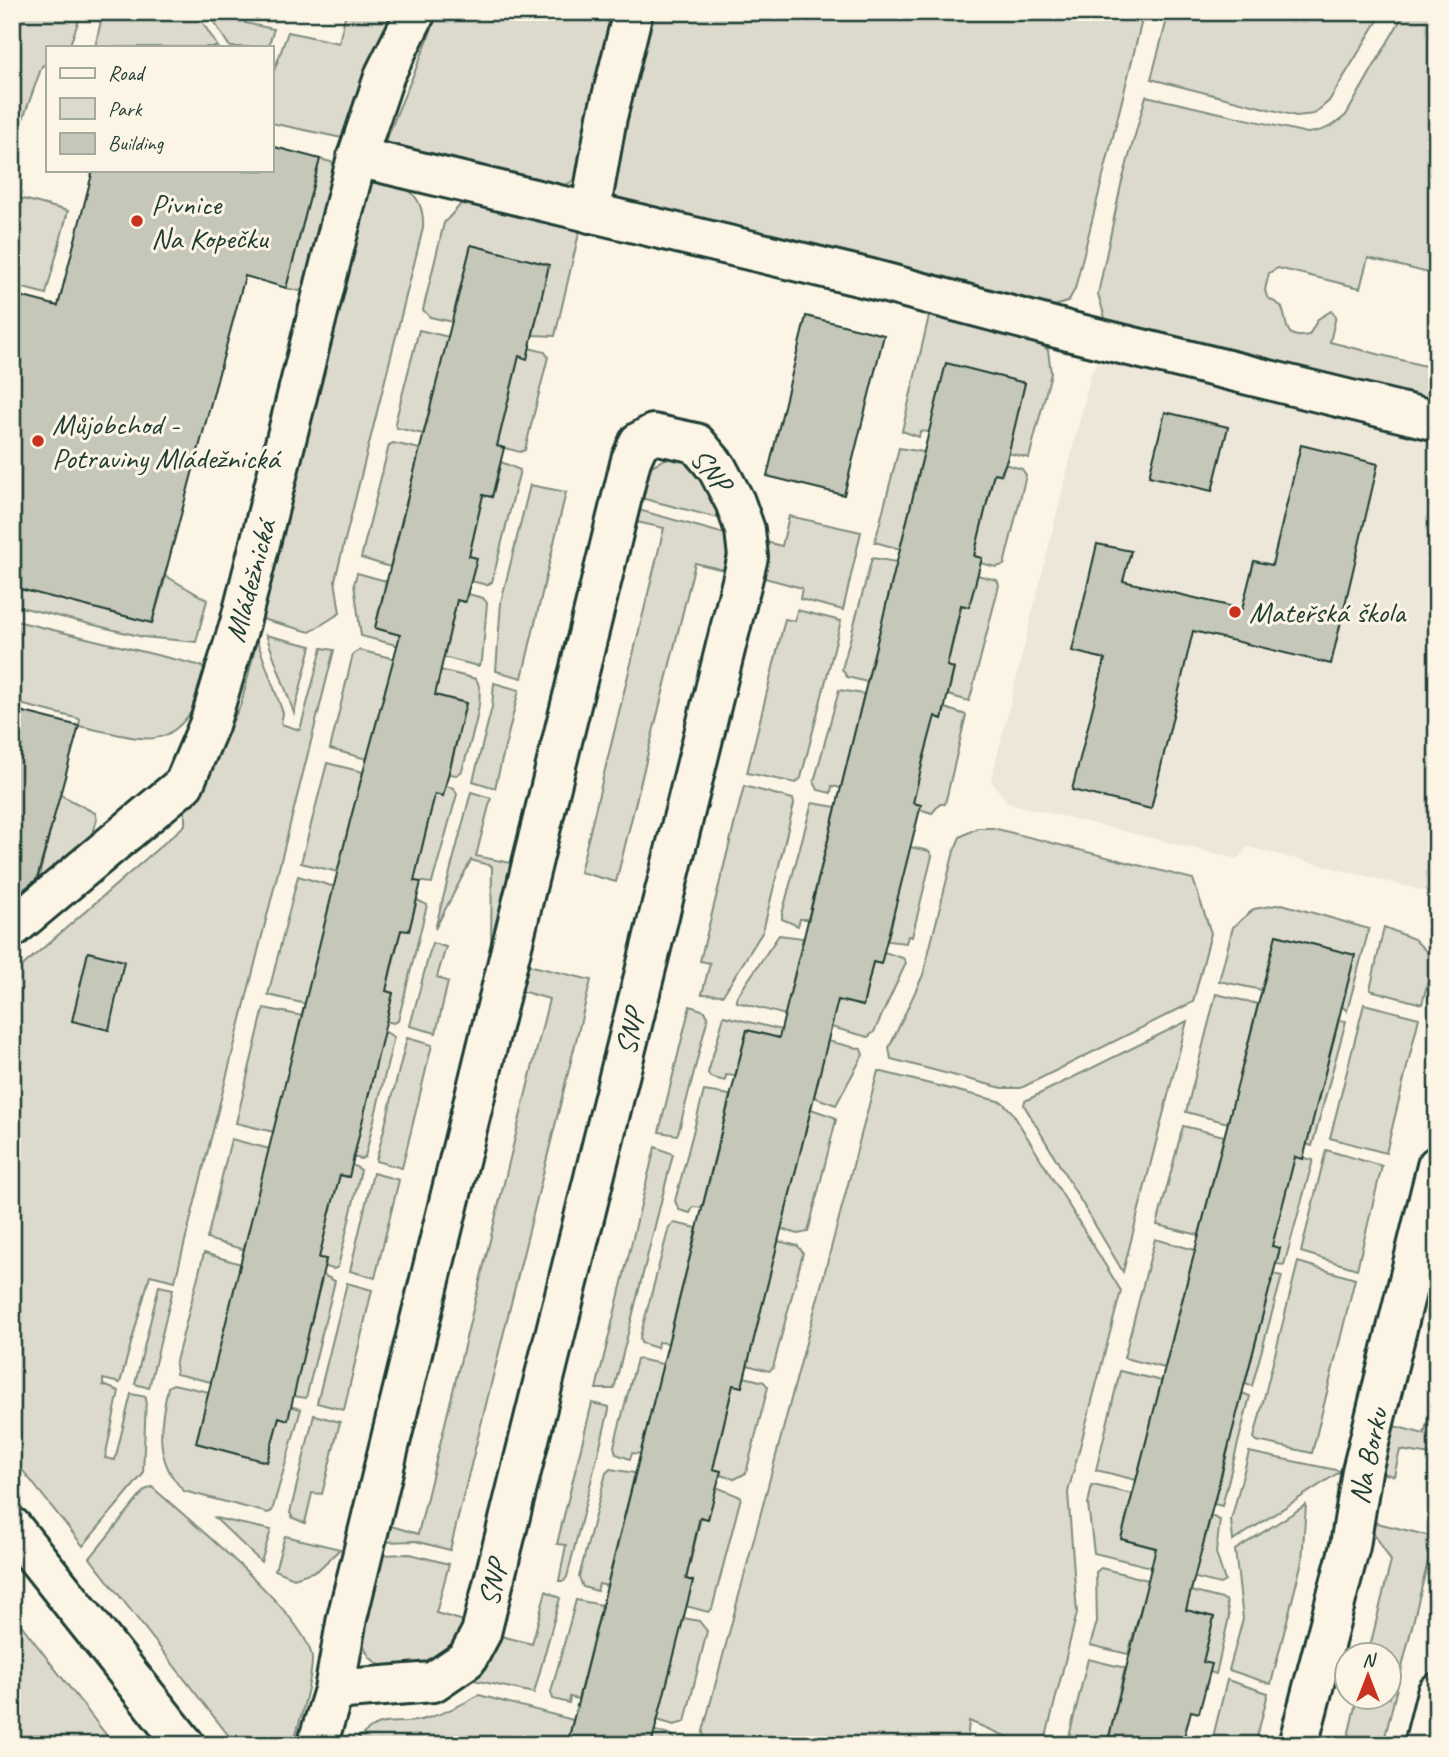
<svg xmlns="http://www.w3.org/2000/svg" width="1449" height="1757" viewBox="0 0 1449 1757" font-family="Caveat,sans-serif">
<rect width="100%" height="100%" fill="#fcf5e5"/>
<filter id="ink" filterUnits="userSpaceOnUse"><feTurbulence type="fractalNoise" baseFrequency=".0143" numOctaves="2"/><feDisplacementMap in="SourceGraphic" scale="14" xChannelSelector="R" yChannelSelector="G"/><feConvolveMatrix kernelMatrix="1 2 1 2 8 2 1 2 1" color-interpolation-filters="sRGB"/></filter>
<g filter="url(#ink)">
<polygon fill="#ece7d8" points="1103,360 1437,442 1437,894 1248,847 1237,859 1008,803 991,781 1092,370"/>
<g fill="#dcdacc" stroke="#7e8c80" stroke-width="2">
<polygon points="12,12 82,12 69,47 47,47 47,63 42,66 23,119 12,137"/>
<polygon points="103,12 196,12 218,47 95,47"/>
<polygon points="236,12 247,12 245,23 274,29 268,47 230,47 209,14 234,20"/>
<polygon points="346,12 394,12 347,139 271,123 271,79 288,32 339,43"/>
<path d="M 437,12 L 621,12 L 576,179 L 557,190 L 385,145 C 400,99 424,58 437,12 Z"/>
<polygon points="647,12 1144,12 1075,289 1068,302 1044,309 618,201 610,190"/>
<polygon points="1169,12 1383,12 1329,101 1314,114 1296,116 1151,79"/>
<path d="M 1405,12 L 1437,12 L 1437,275 L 1368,258 L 1360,288 L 1278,268 L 1269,273 L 1265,290 L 1267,297 L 1281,306 C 1289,321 1281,341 1309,335 L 1318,319 L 1331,311 L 1336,316 L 1330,342 L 1437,369 L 1437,406 L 1117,328 L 1105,318 L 1098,294 L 1121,185 L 1146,96 L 1307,133 C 1324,131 1334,126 1346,115 Z"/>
<polygon points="320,159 338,164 307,286 299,291 286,288"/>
<path d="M 372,177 C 403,183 425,192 423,228 L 335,580 L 340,613 L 310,632 L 262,619 Z"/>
<polygon points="12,196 68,211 46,294 12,285"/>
<polygon points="479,200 580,229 555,336 533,335 549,265 471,245 453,322 430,317 423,310 444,223 461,204"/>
<polygon points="938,310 1026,333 1048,350 1051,373 1029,458 1008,453 1025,383 947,364 929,432 920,431 919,437 902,431 929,316"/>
<polygon points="419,330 449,337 423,434 397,428 395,423"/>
<polygon points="529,348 545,352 548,357 525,450 520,452 497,446 519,356 527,358"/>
<polygon points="393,443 420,449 390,567 361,558 389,445"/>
<polygon points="899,448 924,452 900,549 875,542"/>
<polygon points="669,457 694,461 722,519 637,497 649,467"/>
<polygon points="501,462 520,470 492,582 487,585 471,581 477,559 469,556 483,495 492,497"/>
<polygon points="1005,464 1022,469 1026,475 1004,565 996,567 980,563 981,558 974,556 994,473 1002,475"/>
<polygon points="530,485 566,492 522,678 496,671 501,602"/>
<polygon points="635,509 725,534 727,553 724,570 695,563 616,882 580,872 664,528 632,521"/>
<polygon points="789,516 861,532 843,610 800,599 802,588 761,577 766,542 782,546"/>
<polygon points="872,558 897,562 867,682 847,677 842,669"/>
<polygon points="357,573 386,581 375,628 446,647 457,600 466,602 468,594 483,598 487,603 482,661 478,666 361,636 354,584"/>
<polygon points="977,575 997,580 999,585 971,695 969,701 948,695 954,669 947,666 962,605 969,607"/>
<polygon points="166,576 207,600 196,642 143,637 12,605 14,587 152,623"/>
<polygon points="797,610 841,621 801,778 796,783 747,773 785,619 795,621"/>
<path d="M 12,620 L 198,665 L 206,668 L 211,680 C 169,756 156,742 79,726 L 80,719 L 12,702 Z"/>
<polygon points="266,635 311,646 294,713"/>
<polygon points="257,641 283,713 281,724 300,730 322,648 334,650 175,1281 150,1275 120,1383 103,1379 103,1385 119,1391 105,1458 115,1460 131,1394 146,1397 143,1474 83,1546 12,1457 12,975 185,825 185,804 208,772 241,704"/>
<path d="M 359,650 L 476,679 C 488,696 467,751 462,771 L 457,775 L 449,774 L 466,703 L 387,683 L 367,759 L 330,749 L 353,654 Z"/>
<polygon points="494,683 519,690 495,788 473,781 492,707"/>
<polygon points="839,690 864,694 841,788 832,786 831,793 818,790 814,782"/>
<polygon points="945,708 966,715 945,804 940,804 932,813 919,809 920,805 913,802 934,716 942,719"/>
<polygon points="327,763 363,772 338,872 301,863"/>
<polygon points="446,786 454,788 457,794 432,883 413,881 435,794 443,796"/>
<polygon points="744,786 793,799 794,804 763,931 723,995 702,994 710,963 700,961"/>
<polygon points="471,792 491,798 476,856 511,863 491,945 492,866 471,860 435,929"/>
<polygon points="59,794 95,813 97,819 92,837 12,908 12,879 37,885"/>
<polygon points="812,803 836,807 808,919 800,919 798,926 782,919 782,914"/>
<polygon points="977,828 993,828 1193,879 1211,933 1193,1002 1021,1088 1002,1088 891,1059 889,1048 923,975 954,851 960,837"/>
<polygon points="910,847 929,851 932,856 912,937 908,936 906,943 887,941 894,916 886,914"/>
<polygon points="298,876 335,887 306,1004 268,995"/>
<polygon points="417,900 427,905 398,1021 393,1023 386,1021 393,993 386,991 401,930 409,931"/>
<polygon points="1282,904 1369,929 1347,1011 1342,1006 1354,955 1277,935 1262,990 1219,981 1233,927 1254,909"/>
<polygon points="1384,927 1414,939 1434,959 1422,1004 1370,990"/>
<polygon points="779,935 803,938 791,989 863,1006 873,962 881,963 884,952 903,958 906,963 874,1032 868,1037 737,1002 736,998"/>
<polygon points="432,943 446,947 437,977 448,982 436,1033 410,1026"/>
<polygon points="524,964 591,980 450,1550 415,1541 384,1542 388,1525 418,1534 549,999 518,990"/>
<polygon points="1216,994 1258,1004 1228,1123 1186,1112"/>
<polygon points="1364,1004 1419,1018 1386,1153 1330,1138"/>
<polygon points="690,1006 705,1011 708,1017 679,1130 677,1135 659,1132"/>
<polygon points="264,1008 303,1016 274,1132 236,1123"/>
<polygon points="724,1016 861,1049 863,1055 836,1105 814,1097 825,1049 747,1030 735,1076 726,1075 725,1081 710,1077 708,1073"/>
<polygon points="1339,1020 1346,1021 1312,1146 1306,1144"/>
<polygon points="1187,1021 1123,1272 1024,1105 1025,1101"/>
<polygon points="384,1031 394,1037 365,1157 361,1159 352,1157 373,1040 381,1042"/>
<polygon points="407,1038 432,1045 402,1168 376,1161"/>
<polygon points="878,1071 1002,1102 1012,1112 1121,1291 1068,1492 1077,1613 1044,1745 1027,1745 969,1721 967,1743 970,1745 704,1745 703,1731"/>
<polygon points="704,1091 730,1095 702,1208 693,1207 690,1213 679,1210 675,1201"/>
<polygon points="811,1109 834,1117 836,1120 808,1232 798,1234 781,1229"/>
<polygon points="1183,1126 1224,1136 1199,1235 1157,1225"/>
<polygon points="231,1139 270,1149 245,1250 207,1239"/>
<polygon points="655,1147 673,1154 614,1389 596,1389"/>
<polygon points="1326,1150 1382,1166 1357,1269 1301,1252"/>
<polygon points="1295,1156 1313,1160 1284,1265 1276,1264 1280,1249 1271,1246"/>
<polygon points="351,1164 361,1170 338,1267 334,1269 325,1267 326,1260 318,1257 339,1175 347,1177"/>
<polygon points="373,1173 399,1180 375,1278 350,1271"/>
<polygon points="674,1223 697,1228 668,1343 658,1342 657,1348 641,1343 640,1337 669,1227"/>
<polygon points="1155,1239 1195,1250 1165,1368 1124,1358"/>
<polygon points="778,1241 798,1246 803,1253 773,1368 769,1371 747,1365"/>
<polygon points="204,1253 241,1264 211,1382 176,1374 175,1365"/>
<polygon points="1298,1262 1355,1279 1312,1453 1257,1441 1254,1438"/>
<polygon points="1273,1274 1282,1276 1252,1386 1245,1384"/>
<polygon points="323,1275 335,1281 306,1398 292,1396"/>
<polygon points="347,1283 372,1290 344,1410 317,1403"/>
<polygon points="159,1286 173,1289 149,1388 135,1384"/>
<polygon points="637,1359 663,1364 640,1454 632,1453 630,1459 616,1454 614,1446"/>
<polygon points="1120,1371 1162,1381 1136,1480 1096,1470"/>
<polygon points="744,1377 764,1382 768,1387 746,1473 735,1479 720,1475 720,1471 713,1469 733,1385"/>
<path d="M 173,1384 L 209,1392 L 196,1443 L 267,1462 L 279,1417 L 287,1419 L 290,1406 L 301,1409 L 272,1511 L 268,1513 L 184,1491 C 153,1460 160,1426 168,1387 Z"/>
<polygon points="1437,1385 1437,1456 1400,1450 1394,1476 1382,1473 1394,1426 1424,1434"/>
<polygon points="1242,1393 1250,1396 1222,1506 1214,1504 1229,1446 1232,1402 1240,1404"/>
<polygon points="592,1403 609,1407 609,1410 567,1577 564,1581 559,1581 566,1545 557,1544"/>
<polygon points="314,1415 340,1422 322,1494 312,1493 305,1523 293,1518 290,1513"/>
<polygon points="1249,1452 1341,1471 1233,1541 1231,1520"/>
<polygon points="610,1469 635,1473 607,1586 599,1584 597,1591 583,1587 579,1577 606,1473"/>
<polygon points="1092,1485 1133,1494 1121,1539 1199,1560 1211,1516 1220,1520 1216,1553 1225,1581 1220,1584 1094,1553 1088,1504"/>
<path d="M 152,1487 C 185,1517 312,1619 312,1660 C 312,1678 299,1727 292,1745 L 236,1745 L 90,1558 L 145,1490 Z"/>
<polygon points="716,1487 741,1497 712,1609 708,1612 686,1606 693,1581 686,1579 701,1517 708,1519"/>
<polygon points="1306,1505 1302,1561 1271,1684 1229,1670 1243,1619 1235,1550"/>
<polygon points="215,1518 271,1530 261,1562"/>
<polygon points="1377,1523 1434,1537 1383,1745 1346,1745 1357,1698 1390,1698 1390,1656 1368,1655 1391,1561 1369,1525"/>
<polygon points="285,1536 340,1549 318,1570 294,1578 275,1570"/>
<path d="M 410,1554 L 449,1564 L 436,1613 L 464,1621 C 453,1666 373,1692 363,1641 C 359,1620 375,1576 380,1555 Z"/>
<polygon points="1101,1568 1226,1600 1229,1617 1216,1674 1210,1672 1203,1662 1214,1617 1143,1600 1128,1654 1090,1645 1097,1622 1096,1572"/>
<polygon points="546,1591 560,1598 534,1693 474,1680 501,1636 532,1644"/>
<polygon points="576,1600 602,1605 578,1699 570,1697 569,1703 553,1699 551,1692"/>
<polygon points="12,1613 114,1745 12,1745"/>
<polygon points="683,1618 699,1621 707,1631 685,1722 674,1725 657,1720"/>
<polygon points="1088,1659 1125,1668 1107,1745 1067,1745"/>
<polygon points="1227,1680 1268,1693 1255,1745 1211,1745"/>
<path d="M 479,1695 L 573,1720 L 567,1745 L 352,1745 C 384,1709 392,1730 428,1718 C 445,1713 463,1704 479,1695 Z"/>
<polygon points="655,1731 672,1735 678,1745 651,1745"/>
</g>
<g fill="#c5c7b9" stroke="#1f3d34" stroke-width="2">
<polygon points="271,146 320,159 286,288 245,276 152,623 12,587 12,294 58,306 93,170 271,170"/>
<polygon points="471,245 549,265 527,359 519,356 497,446 504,448 492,497 483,495 469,556 477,558 471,581 465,602 457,600 435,695 466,703 443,796 435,794 424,839 414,881 421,882 409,931 401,930 393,960 386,991 393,993 349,1177 340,1175 329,1216 319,1258 326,1259 288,1420 279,1417 267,1462 196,1443 350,821 400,635 375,628"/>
<polygon points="806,316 884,335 844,495 767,476"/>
<polygon points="946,363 1025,383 1007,460 1001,474 994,473 984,515 974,556 982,558 969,607 961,605 947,666 954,668 942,719 935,716 923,760 913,803 921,805 881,964 873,962 863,1006 838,1000 742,1387 733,1385 713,1469 721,1471 708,1519 700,1517 686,1579 693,1581 651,1745 567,1745 747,1030 779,1038"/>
<polygon points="1165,412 1228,427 1212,491 1149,476"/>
<polygon points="1301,445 1378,464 1331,664 1193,631 1151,809 1072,790 1105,659 1072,651 1097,544 1131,551 1123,581 1242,609 1254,561 1272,565"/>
<polygon points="12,709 79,726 37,879 12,899"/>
<polygon points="1276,935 1355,955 1303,1159 1295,1157 1272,1246 1280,1248 1186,1610 1214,1617 1203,1662 1212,1664 1199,1713 1191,1711 1182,1745 1107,1745 1156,1548 1121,1539"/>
<polygon points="88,952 124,961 109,1030 72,1021"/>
</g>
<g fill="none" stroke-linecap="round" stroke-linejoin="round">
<g stroke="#1f3d34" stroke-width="44">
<g id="street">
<polyline points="357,157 871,279 1072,332 1437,421"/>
<polyline points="590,213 607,117 633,12"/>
<polyline points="12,928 184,784 209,725 240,623 357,157 385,74 416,12"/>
<polyline points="12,1527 185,1745"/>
<polyline points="317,1745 334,1690 347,1618 631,460 639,442 653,434 696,443 717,468 735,502 745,530 748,557 481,1633 467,1659 433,1682 334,1690"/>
<polyline points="1298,1745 1350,1546 1362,1471 1437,1166"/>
<polyline points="1424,1745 1437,1693"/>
</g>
</g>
<use href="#street" stroke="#fcf5e5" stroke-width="38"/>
</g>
</g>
<g fill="#c8321e" stroke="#fcf5e5" stroke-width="2.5">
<circle cx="137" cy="221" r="7"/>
<circle cx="38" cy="441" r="7"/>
<circle cx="1235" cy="612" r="7"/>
</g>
<g text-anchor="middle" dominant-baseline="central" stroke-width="6" stroke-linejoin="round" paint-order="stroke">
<g font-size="30" fill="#1f3d34" stroke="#fcf5e5" text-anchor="start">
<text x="151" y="204">Pivnice<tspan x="151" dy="34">Na Kopečku</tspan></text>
<text x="52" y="424">Můjobchod -<tspan x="52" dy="34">Potraviny Mládežnická</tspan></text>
<text x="1249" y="612">Mateřská škola</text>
</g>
<g font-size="30" fill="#1f3d34" stroke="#fcf5e5">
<text transform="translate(711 470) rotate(52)">SNP</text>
<text transform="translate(250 581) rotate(-75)">Mládežnická</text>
<text transform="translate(630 1032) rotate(-76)">SNP</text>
<text transform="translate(1368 1456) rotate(-78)">Na Borku</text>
<text transform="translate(493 1583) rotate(-76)">SNP</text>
</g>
</g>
<rect width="1449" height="1757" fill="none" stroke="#fcf5e5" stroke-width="42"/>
<rect x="21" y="21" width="1407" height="1715" fill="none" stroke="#1f3d34" stroke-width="2.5" filter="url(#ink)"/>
<rect x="46" y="46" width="228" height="126" fill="#fcf5e5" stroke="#a4ab9e" stroke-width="2"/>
<rect x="60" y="68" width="35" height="10" fill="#fcf5e5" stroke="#a4ab9e" stroke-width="2"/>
<text x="108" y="80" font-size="21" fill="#1f3d34">Road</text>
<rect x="60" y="98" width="35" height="21" fill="#dcdacc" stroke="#a4ab9e" stroke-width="2"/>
<text x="108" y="116" font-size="21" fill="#1f3d34">Park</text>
<rect x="60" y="133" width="35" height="21" fill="#c5c7b9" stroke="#a4ab9e" stroke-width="2"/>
<text x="108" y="150" font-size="21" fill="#1f3d34">Building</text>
<g transform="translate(1368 1676)"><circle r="33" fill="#fcf5e5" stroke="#a4ab9e" stroke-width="2"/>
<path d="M0-5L12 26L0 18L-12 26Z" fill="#c8321e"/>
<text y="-10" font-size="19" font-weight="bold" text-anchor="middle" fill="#1f3d34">N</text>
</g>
</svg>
